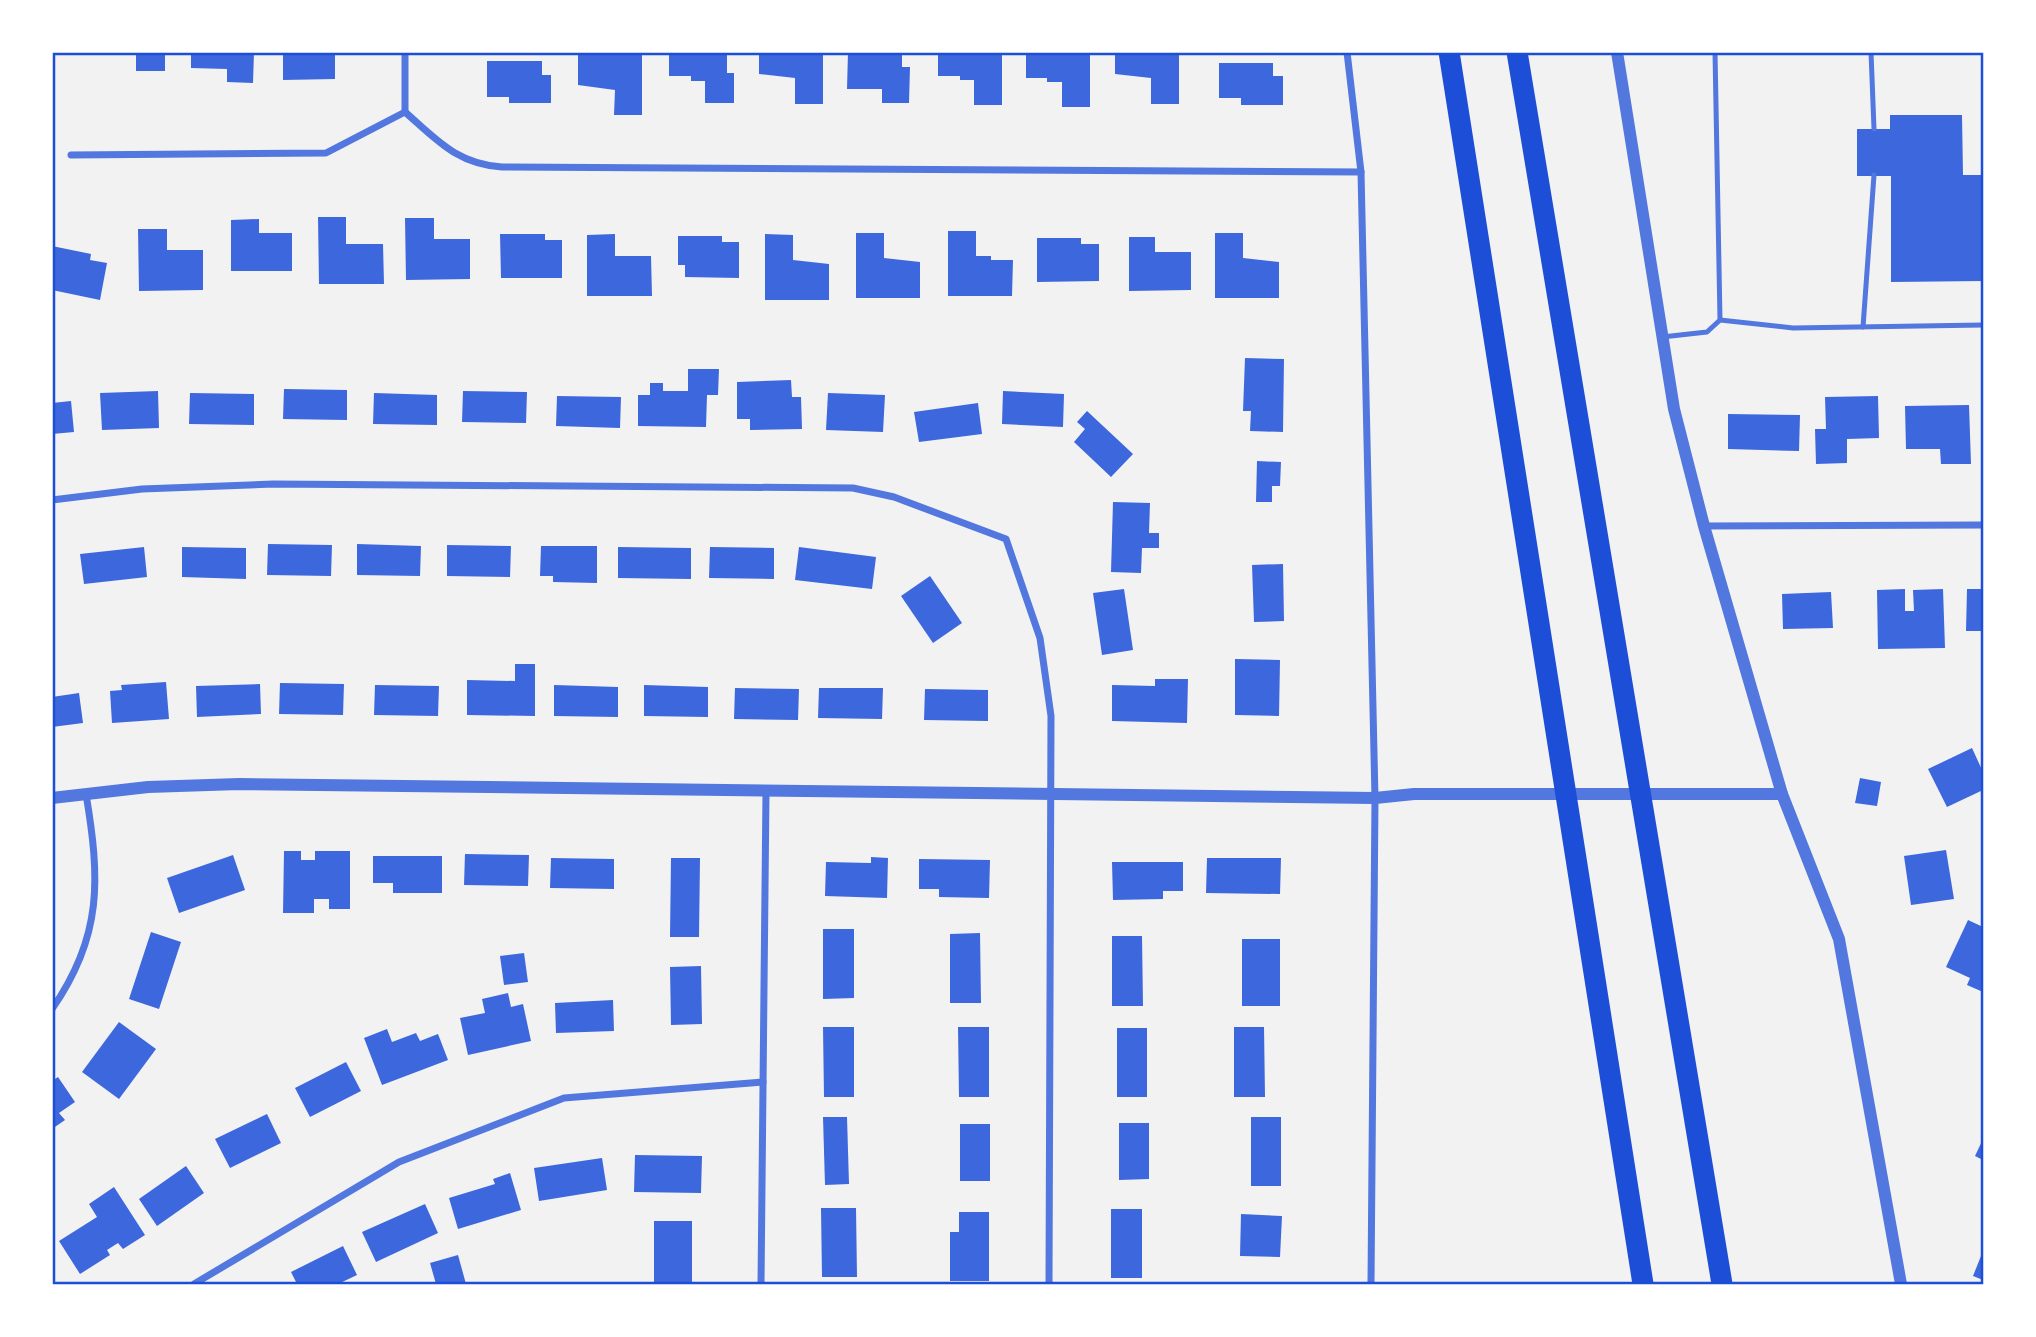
<svg xmlns="http://www.w3.org/2000/svg" width="2036" height="1337" viewBox="0 0 2036 1337" font-family="Helvetica,sans-serif">
<rect width="100%" height="100%" fill="#f2f2f2"/>
<g fill="#3d67dc">
<rect x="136" y="52" width="29" height="19"/>
<polygon points="191,52 254,52 253,83 227,82 227,69 191,68"/>
<polygon points="283,52 335,52 335,79 283,80"/>
<polygon points="578,52 642,52 642,115 614,115 615,90 578,85"/>
<polygon points="669,52 727,52 727,73 734,73 734,103 705,103 705,81 691,81 691,76 669,76"/>
<polygon points="759,52 823,52 823,104 795,104 795,78 759,74"/>
<polygon points="848,52 902,52 902,67 910,67 909,103 882,103 882,89 847,89"/>
<polygon points="938,52 1002,52 1002,105 974,105 974,80 960,80 960,76 938,76"/>
<polygon points="1026,52 1090,52 1090,107 1062,107 1062,82 1047,82 1047,78 1026,78"/>
<polygon points="1115,52 1179,52 1179,104 1151,104 1151,78 1115,74"/>
<polygon points="487,61 542,61 542,75 551,75 551,103 509,103 509,97 487,97"/>
<polygon points="1219,63 1273,63 1273,76 1283,76 1283,105 1241,105 1241,98 1219,98"/>
<polygon points="1890,115 1962,115 1963,175 1983,175 1983,281 1891,282 1891,176 1857,176 1857,129 1890,129"/>
<polygon points="318,217 346,217 346,244 383,244 384,284 319,284"/>
<polygon points="405,218 434,218 434,239 470,239 470,279 406,280"/>
<polygon points="259,219 259,233 292,233 292,271 231,271 231,220"/>
<polygon points="138,229 167,229 167,250 203,250 203,290 139,291"/>
<polygon points="948,231 976,231 976,256 991,256 991,260 1013,260 1012,296 948,296"/>
<polygon points="856,233 884,233 884,258 920,262 920,298 856,298"/>
<polygon points="1215,233 1243,233 1243,258 1279,262 1279,298 1215,298"/>
<polygon points="500,234 545,234 545,240 562,240 562,278 501,278"/>
<polygon points="615,234 615,256 651,256 652,296 587,296 587,235"/>
<polygon points="765,234 793,235 793,260 829,264 829,300 765,300"/>
<polygon points="678,236 722,236 722,242 739,242 739,278 685,277 685,265 678,265"/>
<polygon points="1129,237 1155,237 1155,252 1191,252 1191,290 1129,291"/>
<polygon points="1037,238 1081,238 1081,244 1099,244 1099,281 1037,282"/>
<polygon points="52,246 91,254 90,260 107,263 100,300 52,290"/>
<polygon points="1245,358 1284,359 1283,432 1250,431 1251,411 1243,411"/>
<polygon points="688,369 719,369 718,395 707,395 706,427 638,426 638,395 650,395 650,383 663,383 663,391 688,391"/>
<polygon points="791,380 792,397 801,397 802,429 750,430 750,419 737,419 737,382"/>
<polygon points="284,389 347,390 347,420 283,419"/>
<polygon points="158,391 159,428 102,430 100,393"/>
<polygon points="463,391 527,392 526,423 462,422"/>
<polygon points="1003,391 1064,394 1063,427 1002,424"/>
<polygon points="190,393 254,394 254,425 189,424"/>
<polygon points="374,393 437,395 437,425 373,424"/>
<polygon points="828,393 885,395 883,432 826,430"/>
<polygon points="557,396 621,397 620,428 556,426"/>
<polygon points="1878,396 1879,438 1847,439 1847,463 1816,464 1815,429 1826,429 1825,397"/>
<polygon points="71,401 74,432 52,434 52,403"/>
<polygon points="978,403 982,434 919,442 914,412"/>
<polygon points="1969,405 1971,464 1941,464 1940,449 1906,449 1905,406"/>
<polygon points="1087,411 1133,454 1111,477 1074,442 1085,429 1077,422"/>
<polygon points="1728,414 1800,415 1799,451 1728,449"/>
<polygon points="1257,461 1281,462 1280,486 1272,486 1272,502 1256,502"/>
<polygon points="1113,502 1150,503 1149,533 1159,533 1159,548 1142,548 1141,573 1111,572"/>
<polygon points="268,544 332,545 331,576 267,575"/>
<polygon points="357,544 421,546 420,576 357,575"/>
<polygon points="447,545 511,546 510,577 447,576"/>
<polygon points="541,546 597,546 597,583 553,582 553,576 540,576"/>
<polygon points="144,547 147,577 84,584 80,554"/>
<polygon points="182,547 246,548 246,579 182,577"/>
<polygon points="618,547 691,548 691,579 618,578"/>
<polygon points="710,547 774,548 774,579 709,578"/>
<polygon points="799,547 876,557 872,589 795,580"/>
<polygon points="1283,564 1284,621 1254,622 1252,565"/>
<polygon points="930,576 962,623 933,643 901,596"/>
<polygon points="1124,589 1133,650 1102,655 1093,593"/>
<polygon points="1905,589 1905,611 1914,611 1913,590 1943,589 1945,648 1878,649 1877,590"/>
<polygon points="1967,589 1983,589 1983,631 1966,631"/>
<polygon points="1831,592 1833,628 1783,629 1782,594"/>
<polygon points="1235,659 1280,660 1279,716 1235,715"/>
<polygon points="515,664 535,664 535,716 467,715 467,680 515,681"/>
<polygon points="1155,679 1188,679 1187,723 1112,721 1112,685 1155,686"/>
<polygon points="166,682 169,719 112,723 110,691 122,690 121,685"/>
<polygon points="280,683 344,684 343,715 279,714"/>
<polygon points="260,684 261,714 197,717 196,686"/>
<polygon points="375,685 439,686 438,716 374,715"/>
<polygon points="554,685 618,687 618,717 554,716"/>
<polygon points="644,685 708,687 708,717 644,716"/>
<polygon points="735,688 799,689 798,720 734,719"/>
<polygon points="819,688 883,688 882,719 818,718"/>
<polygon points="925,689 988,690 988,721 924,720"/>
<polygon points="79,693 83,723 52,727 52,697"/>
<polygon points="1972,748 1983,772 1983,790 1947,807 1928,769"/>
<polygon points="1860,778 1881,782 1877,806 1855,803"/>
<polygon points="1946,850 1954,899 1911,905 1904,856"/>
<polygon points="284,851 301,851 301,860 315,860 315,851 350,851 350,909 329,909 329,899 314,899 314,913 283,913"/>
<polygon points="465,854 529,855 528,886 464,885"/>
<polygon points="233,855 245,890 179,913 167,878"/>
<polygon points="373,856 442,856 442,893 393,893 393,883 373,883"/>
<polygon points="871,857 888,858 887,898 825,896 826,862 871,863"/>
<polygon points="551,858 614,859 614,889 550,888"/>
<polygon points="671,858 700,858 699,937 670,937"/>
<polygon points="1207,858 1281,858 1280,894 1206,893"/>
<polygon points="919,859 990,860 989,898 939,897 939,889 919,889"/>
<polygon points="1112,862 1183,862 1183,891 1163,891 1163,899 1113,900"/>
<polygon points="1968,920 1983,927 1983,992 1967,985 1970,978 1946,967"/>
<polygon points="823,929 854,929 854,998 823,999"/>
<polygon points="151,932 181,942 159,1009 129,999"/>
<polygon points="980,933 981,1003 950,1003 950,934"/>
<polygon points="1112,936 1142,936 1143,1006 1112,1006"/>
<rect x="1242" y="939" width="38" height="67"/>
<polygon points="524,953 528,982 504,985 500,956"/>
<polygon points="701,966 702,1024 671,1025 670,967"/>
<polygon points="508,993 511,1007 523,1004 531,1041 468,1055 460,1018 485,1013 482,999"/>
<polygon points="613,1000 614,1031 556,1033 555,1003"/>
<polygon points="119,1022 156,1049 119,1099 82,1072"/>
<polygon points="823,1027 854,1027 854,1097 824,1097"/>
<polygon points="958,1027 989,1027 989,1097 959,1097"/>
<polygon points="1234,1027 1264,1027 1265,1097 1234,1097"/>
<rect x="1117" y="1028" width="30" height="69"/>
<polygon points="387,1029 392,1042 416,1033 420,1041 438,1034 448,1060 382,1085 364,1038"/>
<polygon points="346,1062 361,1091 310,1117 295,1088"/>
<polygon points="58,1077 75,1102 59,1113 65,1120 52,1129 52,1081"/>
<polygon points="267,1114 281,1143 230,1168 215,1139"/>
<polygon points="823,1117 847,1117 849,1184 825,1185"/>
<rect x="1251" y="1117" width="30" height="69"/>
<polygon points="1119,1123 1149,1123 1149,1179 1119,1180"/>
<rect x="960" y="1124" width="30" height="57"/>
<polygon points="1983,1139 1983,1160 1975,1156"/>
<polygon points="635,1155 702,1156 701,1193 634,1192"/>
<polygon points="602,1158 607,1190 539,1201 534,1168"/>
<polygon points="186,1166 204,1193 157,1226 139,1199"/>
<polygon points="510,1173 521,1210 458,1229 449,1198 495,1184 493,1179"/>
<polygon points="114,1187 145,1235 123,1249 118,1243 107,1250 110,1255 80,1274 59,1241 97,1217 89,1204"/>
<polygon points="425,1204 438,1233 376,1262 362,1232"/>
<polygon points="821,1208 856,1208 857,1277 822,1277"/>
<rect x="1111" y="1209" width="31" height="69"/>
<polygon points="959,1212 989,1212 989,1281 950,1281 950,1232 959,1232"/>
<polygon points="1241,1214 1282,1216 1280,1257 1240,1256"/>
<rect x="654" y="1221" width="38" height="63"/>
<polygon points="343,1246 357,1275 338,1284 297,1284 291,1272"/>
<polygon points="1983,1251 1983,1280 1973,1276"/>
<polygon points="458,1255 466,1284 436,1284 430,1263"/>
</g>
<g fill="none" stroke-linecap="round" stroke-linejoin="round">
<g stroke="#5277de" stroke-width="5">
<polyline points="1871,52 1874,129"/>
<polyline points="1720,320 1793,328 1983,325"/>
<polyline points="1863,327 1874,175"/>
<polyline points="1662,337 1707,332 1720,320 1715,52"/>
</g>
<g stroke="#5277de" stroke-width="7">
<polyline points="405,52 405,112"/>
<polyline points="1347,52 1361,172 1375,798 1371,1284"/>
<path d="M 405,112 C 437,140 457,164 502,167 L 1361,172"/>
<polyline points="71,155 326,153 405,112"/>
<polyline points="52,500 142,489 273,484 853,488 894,497 1006,539 1040,638 1051,716 1049,1284"/>
<polyline points="1704,526 1983,525"/>
<path d="M 52,1009 C 103,936 100,878 86,794"/>
<polyline points="194,1284 399,1162 564,1098 763,1082"/>
<polyline points="761,1284 766,791"/>
</g>
<g stroke="#5277de" stroke-width="12">
<polyline points="1617,52 1674,409 1704,526 1782,794 1839,939 1901,1284"/>
<polyline points="52,798 148,787 239,784 1375,798 1414,794 1782,794"/>
</g>
<g stroke="#1d4ed8" stroke-width="21">
<polyline points="1449,52 1643,1284"/>
<polyline points="1517,52 1722,1284"/>
</g>
</g>
<rect width="2036" height="1337" fill="none" stroke="#ffffff" stroke-width="108"/>
<rect x="54" y="54" width="1928" height="1229" fill="none" stroke="#1d4ed8" stroke-width="2.5"/>
</svg>
